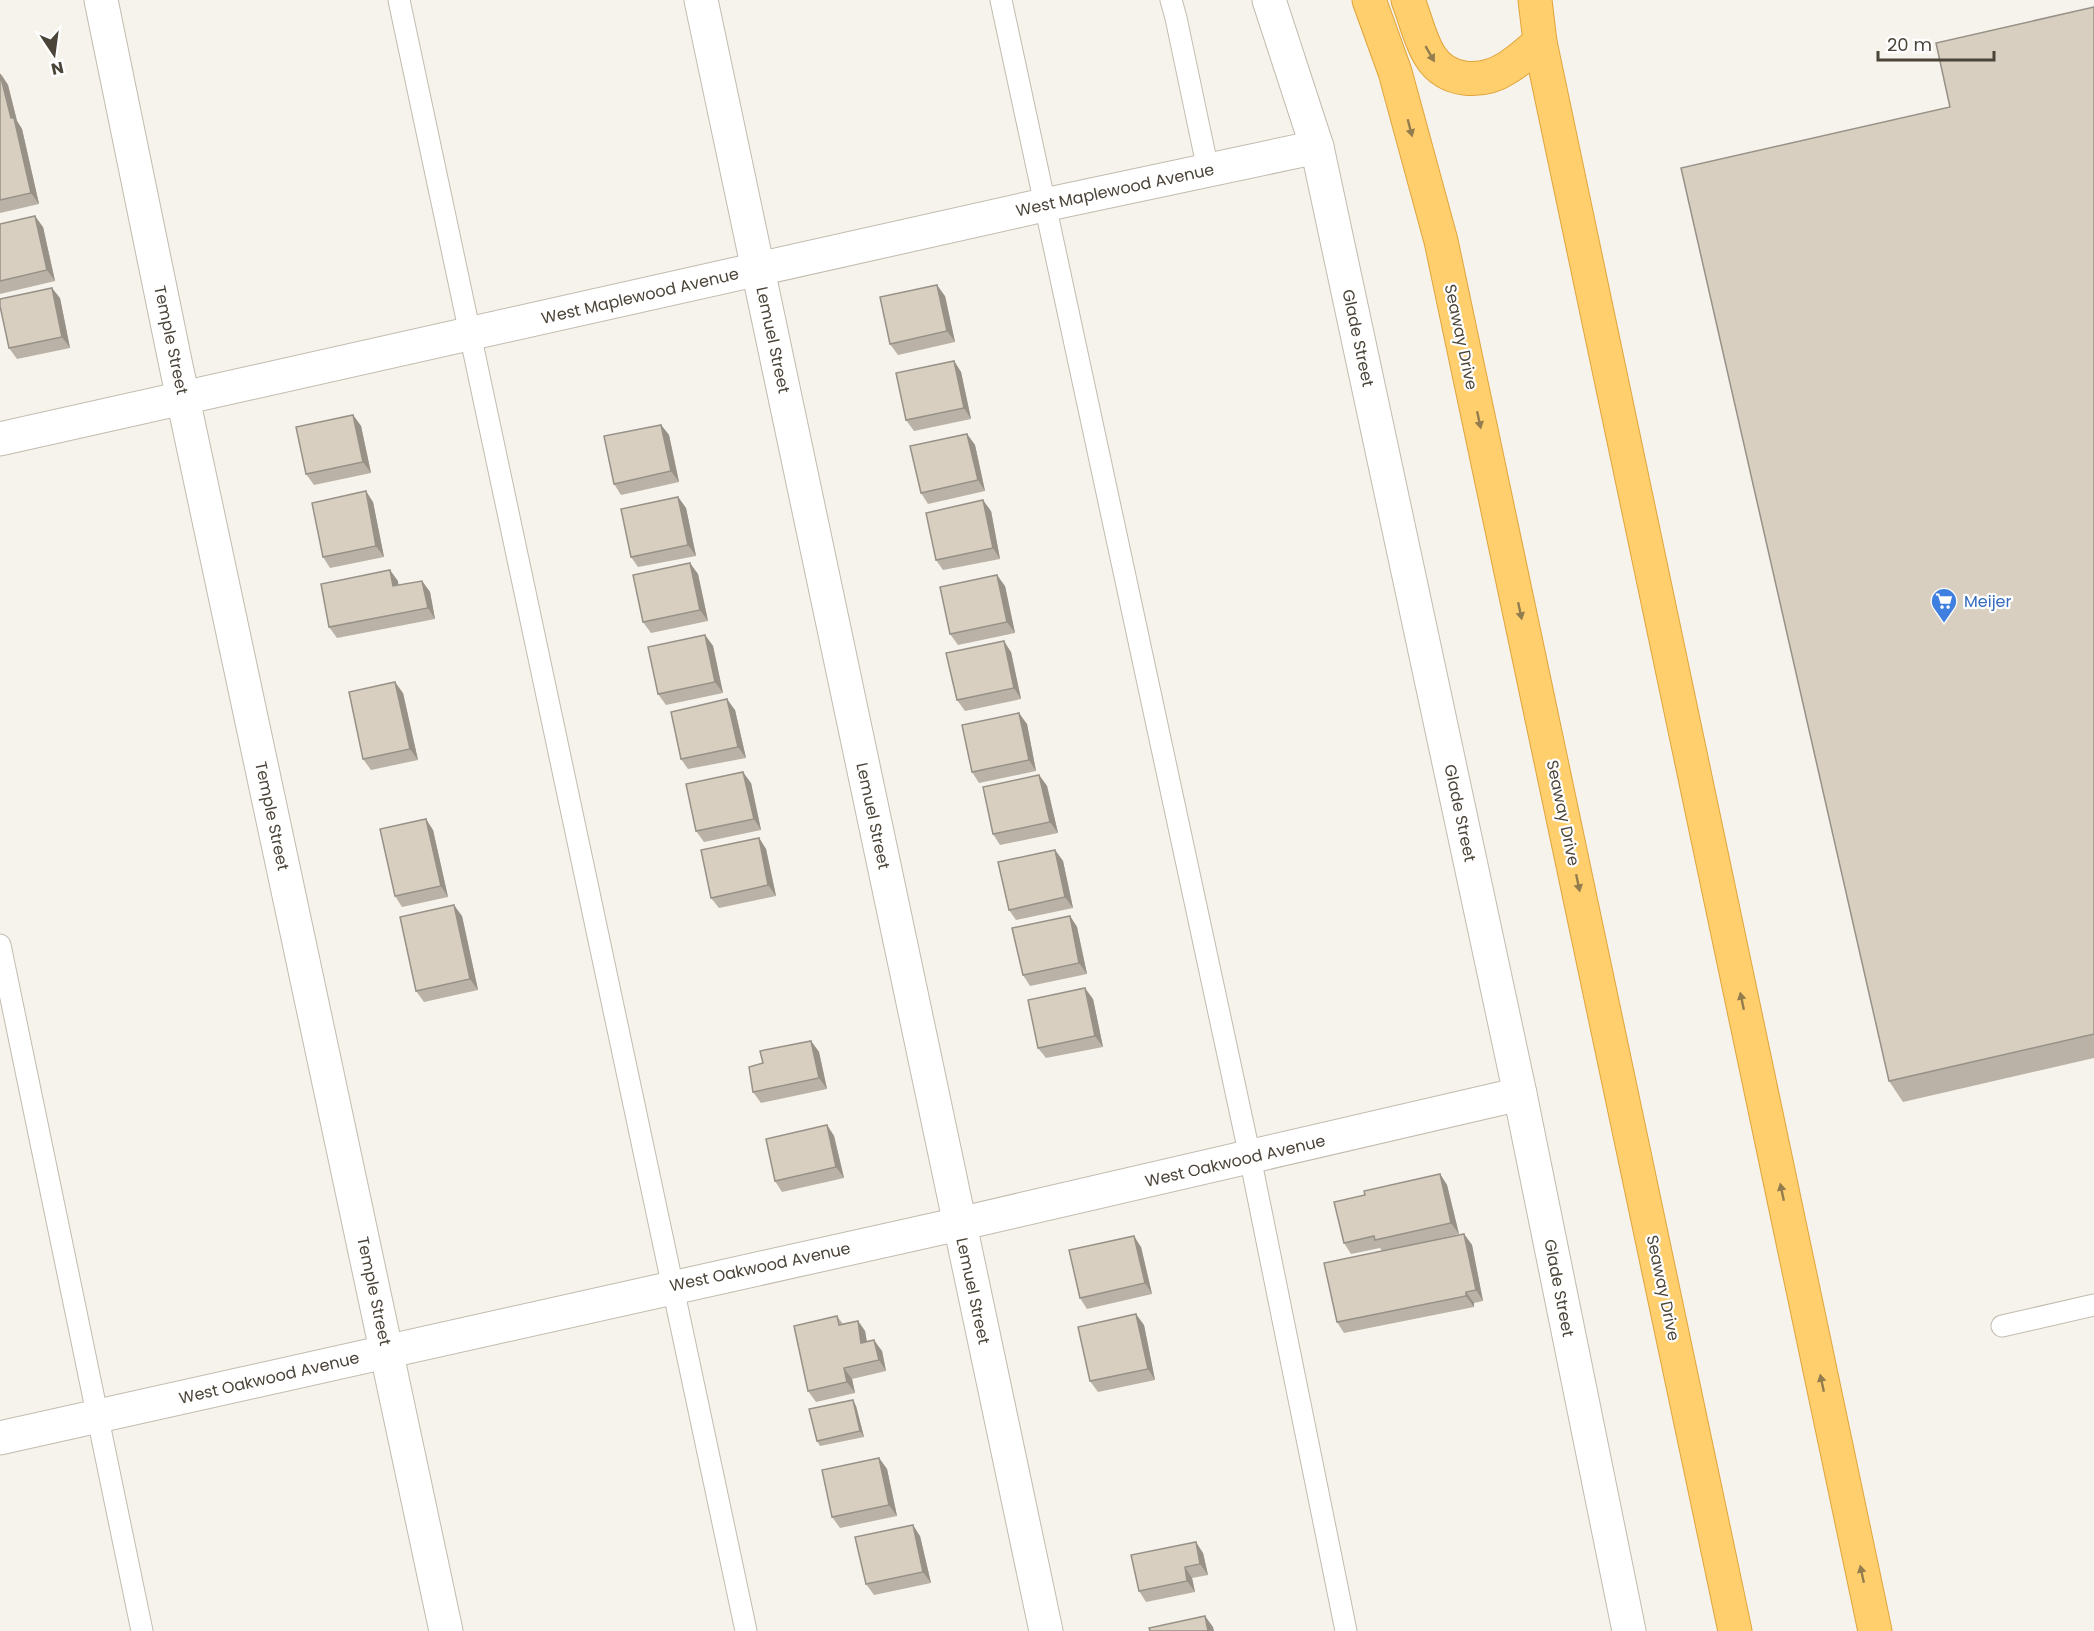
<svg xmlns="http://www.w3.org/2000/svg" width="2094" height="1631" viewBox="0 0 2094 1631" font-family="Poppins,sans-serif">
<rect width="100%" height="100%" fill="#f6f3ec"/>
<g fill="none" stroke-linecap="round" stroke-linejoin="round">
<g stroke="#c2bbae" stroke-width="23">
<g id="lane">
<polyline points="399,0 746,1631"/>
<polyline points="1001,0 1250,1157 1346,1631"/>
<polyline points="1171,0 1176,18 1208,170"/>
<polyline points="0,945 142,1631"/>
<polyline points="2002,1326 2094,1305"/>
</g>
</g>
<g stroke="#c2bbae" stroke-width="35">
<g id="street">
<polyline points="101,0 175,361 446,1631"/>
<polyline points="701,0 1046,1631"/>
<polyline points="1269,0 1317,147 1520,1094 1629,1631"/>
<polyline points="0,439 1044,205 1317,147"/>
<polyline points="0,1438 959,1224 1520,1094"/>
</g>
</g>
<g stroke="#e0a43c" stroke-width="35">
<g id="highway">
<polyline points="1369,0 1395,72 1441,241 1735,1631"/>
<path d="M 1408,0 C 1415,17 1420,41 1430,56 C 1446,83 1482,84 1507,68 C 1519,61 1529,51 1540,42"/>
<polyline points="1535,0 1540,42 1875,1631"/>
</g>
</g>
<use href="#lane" stroke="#fff" stroke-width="21"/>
<use href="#street" stroke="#fff" stroke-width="33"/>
<use href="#highway" stroke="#ffcf6e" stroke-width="33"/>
</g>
<g fill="#bab2a6">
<polygon points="2094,7 2094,1058 1903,1102 1889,1081 1950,107"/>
<polygon points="0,74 8,85 17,121 22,129 39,204 0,213"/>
<polygon points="0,224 43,227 55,281 0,294"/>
<polygon points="945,296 955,342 898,355 890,344"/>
<polygon points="60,298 70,348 17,359 9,348"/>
<polygon points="954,361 961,372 971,419 914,431 906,420"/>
<polygon points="353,415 361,426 371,473 314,485 306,474"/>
<polygon points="661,425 669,435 679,482 621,495 614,484"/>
<polygon points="967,434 975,445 985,491 928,504 921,493"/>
<polygon points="678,497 686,508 696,556 638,567 631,557"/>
<polygon points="373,502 384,557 330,568 323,557"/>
<polygon points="991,511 1000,559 943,570 936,560"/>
<polygon points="698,574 708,621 651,633 643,622"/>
<polygon points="398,581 398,585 422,581 430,592 435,619 337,638 329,627"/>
<polygon points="1005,586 1015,633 958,645 950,634"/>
<polygon points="705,635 713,646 723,693 666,705 658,694"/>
<polygon points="1011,652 1021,699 965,711 957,700"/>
<polygon points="403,693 418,760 371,770 363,759"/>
<polygon points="735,710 746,758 688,769 681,759"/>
<polygon points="1027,724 1036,771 979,783 972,772"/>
<polygon points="1039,775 1047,786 1058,833 1000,845 993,834"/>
<polygon points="751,783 761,830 704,842 696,831"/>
<polygon points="433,830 448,897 402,907 395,896"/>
<polygon points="759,838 766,849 776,896 719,908 711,898"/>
<polygon points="1055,850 1063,861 1073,908 1016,920 1009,910"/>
<polygon points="462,916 478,990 424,1002 416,991"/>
<polygon points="1070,916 1077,927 1087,974 1030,986 1023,975"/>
<polygon points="1093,999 1103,1047 1046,1058 1038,1048"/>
<polygon points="811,1041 819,1052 827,1089 761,1103 753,1092 763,1063"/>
<polygon points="827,1125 834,1136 844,1178 782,1192 775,1181"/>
<polygon points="1440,1174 1447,1185 1459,1234 1389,1250 1464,1234 1472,1245 1483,1301 1474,1303 1474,1307 1344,1333 1337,1322 1382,1251 1380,1248 1351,1254 1344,1243 1365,1195"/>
<polygon points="1141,1247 1152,1294 1087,1309 1080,1298"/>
<polygon points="837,1316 843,1324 858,1321 865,1331 867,1342 882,1351 886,1371 852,1379 855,1393 816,1402 808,1391"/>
<polygon points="1144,1325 1155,1380 1098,1392 1090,1381"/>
<polygon points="856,1406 864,1437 820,1446 817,1441"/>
<polygon points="879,1458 887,1469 897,1516 840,1528 832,1517"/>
<polygon points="920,1536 931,1583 874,1595 866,1584"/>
<polygon points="1203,1553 1208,1575 1192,1578 1195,1592 1146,1602 1139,1591"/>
</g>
<g fill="#979187">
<polygon points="1,74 8,85 17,121 22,129 39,204 31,193 11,118"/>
<polygon points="35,216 43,227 55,281 47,270"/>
<polygon points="937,285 945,296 955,342 947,331"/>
<polygon points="52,288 60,298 70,348 62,337"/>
<polygon points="954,361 961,372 971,419 964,408"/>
<polygon points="353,415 361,426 371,473 363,462"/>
<polygon points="661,425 669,435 679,482 671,471"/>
<polygon points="967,434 975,445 985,491 978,480"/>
<polygon points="366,491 373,502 384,557 376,546"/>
<polygon points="678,497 686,508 696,556 688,545"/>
<polygon points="983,500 991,511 1000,559 993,548"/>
<polygon points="690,563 698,574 708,621 700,610"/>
<polygon points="390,570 398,581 400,597 393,586"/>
<polygon points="997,575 1005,586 1015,633 1007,622"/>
<polygon points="422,581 430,592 435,619 428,608"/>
<polygon points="705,635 713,646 723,693 715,682"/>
<polygon points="1004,641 1011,652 1021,699 1014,688"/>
<polygon points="395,682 403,693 418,760 410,749"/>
<polygon points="727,699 735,710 746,758 738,747"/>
<polygon points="1019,713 1027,724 1036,771 1029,760"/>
<polygon points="743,772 751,783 761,830 754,819"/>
<polygon points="1039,775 1047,786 1058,833 1050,822"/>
<polygon points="426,819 433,830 448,897 441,886"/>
<polygon points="759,838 766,849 776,896 768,885"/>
<polygon points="1055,850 1063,861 1073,908 1065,897"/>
<polygon points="454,905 462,916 478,990 470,979"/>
<polygon points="1070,916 1077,927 1087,974 1079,963"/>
<polygon points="1085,988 1093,999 1103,1047 1095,1036"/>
<polygon points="811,1041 819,1052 827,1089 819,1078"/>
<polygon points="827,1125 834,1136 844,1178 836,1167"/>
<polygon points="1440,1174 1447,1185 1459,1234 1451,1223"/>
<polygon points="1464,1234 1472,1245 1483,1301 1476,1290"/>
<polygon points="1134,1236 1141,1247 1152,1294 1145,1283"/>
<polygon points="1466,1292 1474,1303 1474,1307 1466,1296"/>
<polygon points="1136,1314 1144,1325 1155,1380 1148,1369"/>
<polygon points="858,1321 865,1331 869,1354 861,1343"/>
<polygon points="874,1340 882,1351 886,1371 879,1360"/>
<polygon points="844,1368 852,1379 855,1393 847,1382"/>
<polygon points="853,1400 856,1406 864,1437 860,1431"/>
<polygon points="879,1458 887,1469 897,1516 889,1505"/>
<polygon points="913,1525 920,1536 931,1583 923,1572"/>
<polygon points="1196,1542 1203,1553 1208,1575 1200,1564"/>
<polygon points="1185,1567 1192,1578 1195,1592 1187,1581"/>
<polygon points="1205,1616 1213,1627 1214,1631 1208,1631"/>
</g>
<g fill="#d8cfc1" stroke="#979187" stroke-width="1.5">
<polygon points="2094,7 2094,1034 1889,1081 1681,168 1950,107 1936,43"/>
<polygon points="0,74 11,118 14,118 31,193 0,200"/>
<polygon points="35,216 47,270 0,281 0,224"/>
<polygon points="937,285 947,331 890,344 880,297"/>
<polygon points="52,288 62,337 9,348 0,306 0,299"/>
<polygon points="954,361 964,408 906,420 896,373"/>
<polygon points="353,415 363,462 306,474 296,427"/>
<polygon points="661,425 671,471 614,484 604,436"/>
<polygon points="967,434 978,480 921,493 910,446"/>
<polygon points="366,491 376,546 323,557 312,503"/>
<polygon points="678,497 688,545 631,557 621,509"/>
<polygon points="983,500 993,548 936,560 926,513"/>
<polygon points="690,563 700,610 643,622 633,575"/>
<polygon points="390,570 393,586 422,581 428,608 329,627 321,584"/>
<polygon points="997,575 1007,622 950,634 940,587"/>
<polygon points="705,635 715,682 658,694 648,647"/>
<polygon points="1004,641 1014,688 957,700 946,653"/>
<polygon points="395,682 410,749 363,759 349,692"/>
<polygon points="727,699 738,747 681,759 671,712"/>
<polygon points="1019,713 1029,760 972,772 962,725"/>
<polygon points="743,772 754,819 696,831 686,784"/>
<polygon points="1039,775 1050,822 993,834 983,787"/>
<polygon points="426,819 441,886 395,896 380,829"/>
<polygon points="759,838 768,885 711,898 701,850"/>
<polygon points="1055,850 1065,897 1009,910 998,862"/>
<polygon points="454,905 470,979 416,991 400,917"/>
<polygon points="1070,916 1079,963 1023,975 1012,928"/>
<polygon points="1085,988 1095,1036 1038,1048 1028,1000"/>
<polygon points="811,1041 819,1078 753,1092 749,1067 763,1063 760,1051"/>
<polygon points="827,1125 836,1167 775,1181 766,1139"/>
<polygon points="1440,1174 1451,1223 1375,1240 1374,1236 1344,1243 1334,1202 1365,1195 1364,1191"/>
<polygon points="1464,1234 1476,1290 1466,1292 1466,1296 1337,1322 1324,1263"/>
<polygon points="1134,1236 1145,1283 1080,1298 1069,1250"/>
<polygon points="1136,1314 1148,1369 1090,1381 1078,1327"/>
<polygon points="837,1316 839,1325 858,1321 861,1343 874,1340 879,1360 844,1368 847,1382 808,1391 794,1326"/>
<polygon points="853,1400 860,1431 817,1441 809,1409"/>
<polygon points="879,1458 889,1505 832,1517 822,1470"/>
<polygon points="913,1525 923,1572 866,1584 855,1537"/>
<polygon points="1196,1542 1200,1564 1185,1567 1187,1581 1139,1591 1131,1555"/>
<polygon points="1205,1616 1208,1631 1150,1631 1149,1628"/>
</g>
<defs><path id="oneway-solid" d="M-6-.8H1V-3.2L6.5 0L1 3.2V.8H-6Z" transform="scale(1.5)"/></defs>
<g fill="#937c4e">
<use href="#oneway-solid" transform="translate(1430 54) rotate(60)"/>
<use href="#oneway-solid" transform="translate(1410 128) rotate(75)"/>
<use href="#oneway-solid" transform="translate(1479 420) rotate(78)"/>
<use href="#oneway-solid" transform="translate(1520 611) rotate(78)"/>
<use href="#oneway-solid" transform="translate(1578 883) rotate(78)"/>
<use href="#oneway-solid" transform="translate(1742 1001) rotate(-102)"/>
<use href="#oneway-solid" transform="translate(1782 1192) rotate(-102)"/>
<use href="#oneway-solid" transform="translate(1822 1383) rotate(-102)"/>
<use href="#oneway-solid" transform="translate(1862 1574) rotate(-102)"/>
</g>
<defs>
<g id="supermarket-pin" transform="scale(1.35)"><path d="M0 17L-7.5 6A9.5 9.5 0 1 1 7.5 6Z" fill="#3f7fe0" stroke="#fff"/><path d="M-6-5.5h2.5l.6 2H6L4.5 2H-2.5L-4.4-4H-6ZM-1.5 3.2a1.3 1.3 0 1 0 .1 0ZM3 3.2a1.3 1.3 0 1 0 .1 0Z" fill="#fff"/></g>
</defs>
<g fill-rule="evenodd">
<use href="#supermarket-pin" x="1944" y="601"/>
</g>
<g text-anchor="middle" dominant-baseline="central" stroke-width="4.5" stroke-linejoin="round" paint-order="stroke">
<g font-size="16" fill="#4b4439" stroke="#fff">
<text transform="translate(1115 190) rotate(-12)">West Maplewood Avenue</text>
<text transform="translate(640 296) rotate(-13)">West Maplewood Avenue</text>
<text transform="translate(1461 337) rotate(78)">Seaway Drive</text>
<text transform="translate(1358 338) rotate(78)">Glade Street</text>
<text transform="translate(171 340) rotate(78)">Temple Street</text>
<text transform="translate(773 340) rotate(78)">Lemuel Street</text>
<text transform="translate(1460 813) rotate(78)">Glade Street</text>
<text transform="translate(1563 813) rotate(78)">Seaway Drive</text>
<text transform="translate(272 816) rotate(78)">Temple Street</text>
<text transform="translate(873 816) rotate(78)">Lemuel Street</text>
<text transform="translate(1235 1161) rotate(-13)">West Oakwood Avenue</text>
<text transform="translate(760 1267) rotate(-12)">West Oakwood Avenue</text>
<text transform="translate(1559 1288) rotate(79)">Glade Street</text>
<text transform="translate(1663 1288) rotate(78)">Seaway Drive</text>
<text transform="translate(374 1291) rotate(78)">Temple Street</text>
<text transform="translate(973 1291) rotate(78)">Lemuel Street</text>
<text transform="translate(269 1378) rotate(-13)">West Oakwood Avenue</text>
</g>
<g font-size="16" fill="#366cbe" stroke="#fff" text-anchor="start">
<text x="1964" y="601">Meijer</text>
</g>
</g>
<g transform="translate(54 54) rotate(167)" stroke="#ffffff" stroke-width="4.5" paint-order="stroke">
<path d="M0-4.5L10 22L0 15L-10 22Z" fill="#4b4439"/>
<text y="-9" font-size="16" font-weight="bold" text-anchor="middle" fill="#4b4439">N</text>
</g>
<path d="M1878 51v9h116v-9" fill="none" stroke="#4b4439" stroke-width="3"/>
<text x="1887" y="51" font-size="18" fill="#4b4439" stroke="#ffffff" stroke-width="4.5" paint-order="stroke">20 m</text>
</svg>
